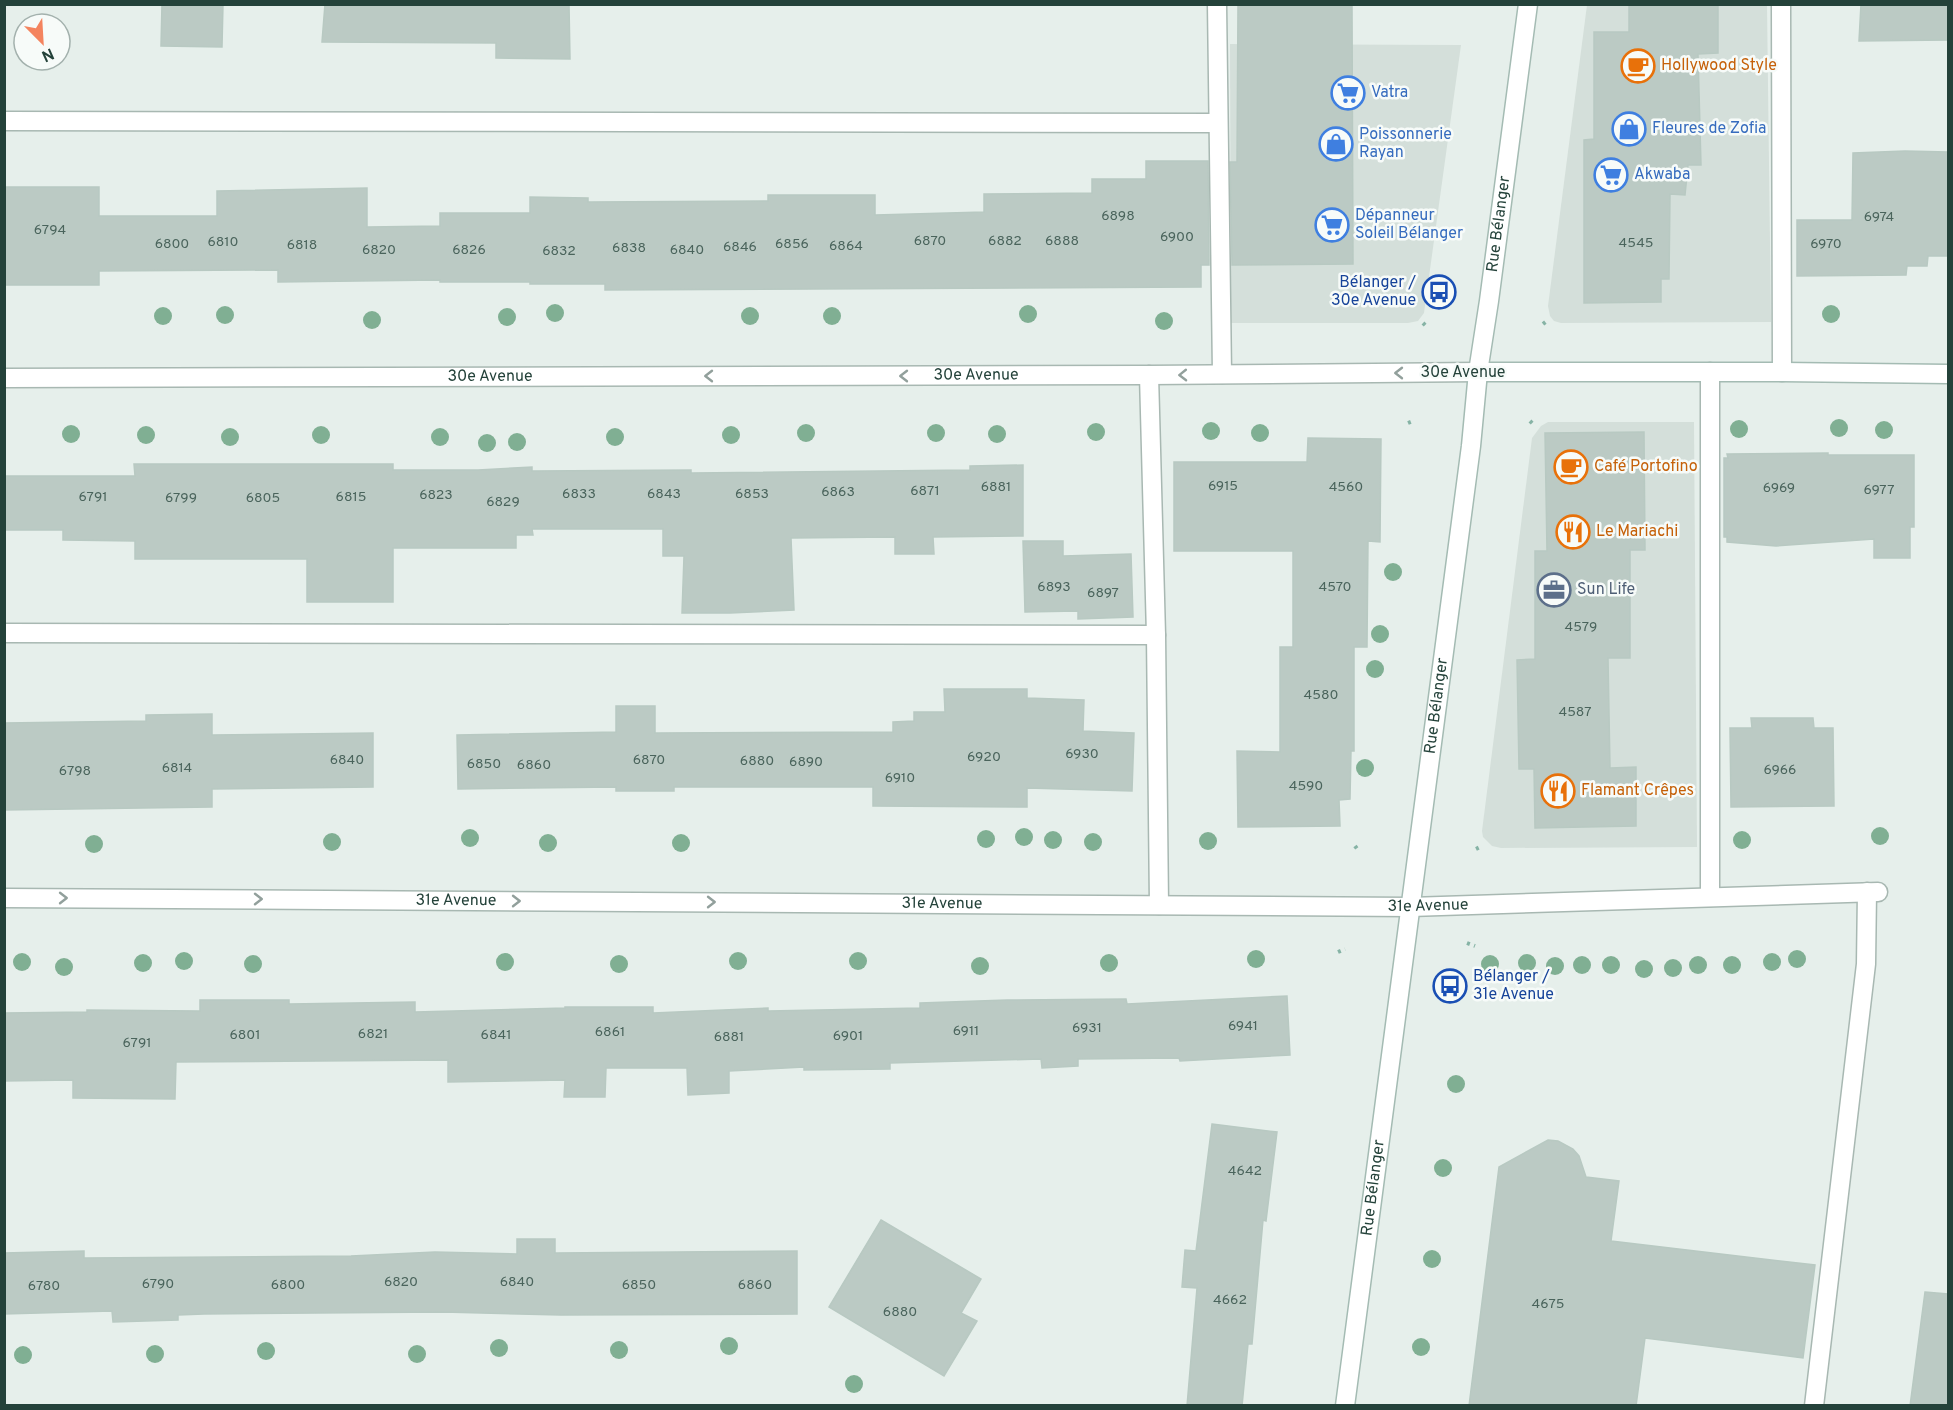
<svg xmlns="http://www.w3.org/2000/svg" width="1953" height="1410" viewBox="0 0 1953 1410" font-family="Overpass,sans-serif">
<rect width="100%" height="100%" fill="#e6efeb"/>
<g fill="#d4dfda">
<polygon points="1587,5 1767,5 1771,322 1561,323 1554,321 1550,316 1548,306"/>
<polygon points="1230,44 1461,45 1424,313 1418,321 1408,323 1231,323"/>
<polygon points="1548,422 1694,422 1697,847 1501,848 1492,846 1483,837 1482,831 1532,438 1541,426"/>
</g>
<g fill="#bbcac4" stroke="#b8c9c2" stroke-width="1.5">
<polygon points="162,4 223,4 222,47 161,46"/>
<polygon points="325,4 569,4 570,59 496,58 496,43 322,42"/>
<polygon points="1238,4 1352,4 1353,264 1232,265 1230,162 1237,162"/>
<polygon points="1629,4 1718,4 1718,53 1698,54 1701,165 1688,165 1685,195 1670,194 1669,279 1661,279 1661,302 1584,303 1584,140 1594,139 1594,32 1629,32"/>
<polygon points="1861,4 1948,4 1948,40 1859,41"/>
<polygon points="1905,151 1948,152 1948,256 1928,256 1927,266 1907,266 1906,275 1797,276 1797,220 1852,220 1853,153"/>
<polygon points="1146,161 1208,161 1209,265 1201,265 1201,287 605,290 605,284 530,284 530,282 440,282 440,280 278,282 278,270 99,271 99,285 5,285 5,187 99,187 99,216 217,216 217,191 367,188 367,227 440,226 440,213 530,213 530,197 588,198 588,202 768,201 768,195 875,195 875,215 984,212 984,194 1092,193 1092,179 1146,179"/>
<polygon points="1644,432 1645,550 1630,550 1630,658 1608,658 1610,768 1636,767 1636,826 1535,828 1534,769 1519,769 1517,660 1535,659 1535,551 1547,551 1545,433"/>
<polygon points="1308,438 1381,439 1380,542 1368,541 1367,647 1354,647 1354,751 1351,751 1350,799 1339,800 1340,826 1238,827 1237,751 1280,752 1280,647 1293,647 1293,551 1174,551 1174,462 1307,462"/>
<polygon points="1828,453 1828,455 1914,455 1914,527 1910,527 1910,558 1874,558 1874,539 1776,546 1727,542 1727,537 1724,537 1724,458 1728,458 1727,454"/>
<polygon points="134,464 393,464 393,470 478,470 532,467 532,471 691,470 691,473 970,470 970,466 1023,465 1023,536 933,537 934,554 895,554 895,537 791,538 794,610 730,613 682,613 684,556 663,556 663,529 532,529 533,535 516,535 516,548 393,548 393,602 307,602 307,559 135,559 135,541 63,540 63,530 4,530 4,476 135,476"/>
<polygon points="1023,541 1063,541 1063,556 1131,554 1133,617 1078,619 1078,611 1025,612"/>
<polygon points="944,689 1027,689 1027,698 1084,700 1083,731 1134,733 1132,791 1027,788 1027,807 873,806 873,787 674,787 674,791 616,791 616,787 458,789 457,735 616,732 616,706 655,706 655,733 893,732 893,722 914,721 914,712 945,712"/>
<polygon points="212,714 212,735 373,733 373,787 212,789 212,807 4,810 4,723 146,721 146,715"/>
<polygon points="1751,718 1813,718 1814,728 1833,728 1834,806 1731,807 1730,728 1752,728"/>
<polygon points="1287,996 1290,1055 1180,1061 1179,1058 1078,1059 1078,1066 1042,1068 1041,1059 890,1063 890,1069 804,1070 804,1067 729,1071 729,1093 688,1095 687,1068 606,1068 605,1097 564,1097 565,1080 448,1082 448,1060 176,1062 175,1099 73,1098 73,1080 4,1081 4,1013 87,1012 87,1010 200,1011 200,1000 289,1000 289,1004 415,1002 415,1012 565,1008 565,1007 653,1007 653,1013 768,1008 768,1011 920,1008 920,1003 1007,1000 1126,999 1127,1004"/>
<polygon points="1212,1124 1277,1132 1266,1221 1263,1220 1252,1344 1248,1344 1242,1406 1187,1406 1197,1288 1182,1287 1185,1250 1196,1251"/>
<polygon points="1548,1140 1558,1141 1573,1149 1579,1156 1586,1177 1619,1181 1611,1241 1815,1265 1803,1358 1645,1338 1636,1406 1469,1406 1499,1167"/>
<polygon points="881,1220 981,1279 961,1313 977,1321 944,1376 829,1307"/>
<polygon points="517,1239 555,1239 555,1253 797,1251 797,1314 561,1315 443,1312 204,1314 178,1315 178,1320 113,1322 112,1311 4,1314 4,1253 84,1251 84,1258 351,1256 435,1252 517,1254"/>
<polygon points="1925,1292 1948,1294 1948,1406 1910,1406"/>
</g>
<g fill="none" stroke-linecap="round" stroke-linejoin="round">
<g stroke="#a8b8b2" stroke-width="21">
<g id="lane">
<polyline points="1217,4 1222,374"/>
<polyline points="1781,4 1782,372"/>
<polyline points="4,121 1218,123"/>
<polyline points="1710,372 1710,897"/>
<polyline points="1149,375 1156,635 1159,905"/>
<polyline points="4,633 1156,635"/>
<polyline points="1814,1406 1866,964 1867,892"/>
</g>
</g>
<g stroke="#a8b8b2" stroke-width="21">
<g id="street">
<path id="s1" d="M 4,378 L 1149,375 L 1478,372"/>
<path id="s2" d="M 4,898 L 1410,907 L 1878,892"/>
</g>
</g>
<g stroke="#a4bbb3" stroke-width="21">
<g id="secondary">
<polyline points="1478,372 1782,372 1948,374"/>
<path id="s3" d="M 1345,1406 L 1471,446 L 1478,372 L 1489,301 L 1528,4"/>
</g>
</g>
<g stroke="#86b3a5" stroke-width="4" stroke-dasharray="3 4.5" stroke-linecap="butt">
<polyline points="1423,323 1427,327"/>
<polyline points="1543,324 1548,320"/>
<polyline points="1530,421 1534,425"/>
<polyline points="1408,423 1413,421"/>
<polyline points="1355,846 1358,850"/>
<polyline points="1476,849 1482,846"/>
<polyline points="1467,943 1475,946"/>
<polyline points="1338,952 1345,949"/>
</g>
<use href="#lane" stroke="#fff" stroke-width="18"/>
<use href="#street" stroke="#fff" stroke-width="18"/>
<use href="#secondary" stroke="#fff" stroke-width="18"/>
</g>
<g fill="#80af93">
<circle cx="555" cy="313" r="9"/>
<circle cx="1028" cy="314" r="9"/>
<circle cx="1831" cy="314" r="9"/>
<circle cx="225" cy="315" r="9"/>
<circle cx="163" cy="316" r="9"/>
<circle cx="750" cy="316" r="9"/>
<circle cx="832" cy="316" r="9"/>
<circle cx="507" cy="317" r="9"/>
<circle cx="372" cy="320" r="9"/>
<circle cx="1164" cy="321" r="9"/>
<circle cx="1839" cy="428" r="9"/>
<circle cx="1739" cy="429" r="9"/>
<circle cx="1884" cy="430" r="9"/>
<circle cx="1211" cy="431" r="9"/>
<circle cx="1096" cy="432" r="9"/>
<circle cx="806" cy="433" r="9"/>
<circle cx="936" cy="433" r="9"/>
<circle cx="1260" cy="433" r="9"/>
<circle cx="71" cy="434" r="9"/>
<circle cx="997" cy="434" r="9"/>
<circle cx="146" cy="435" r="9"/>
<circle cx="321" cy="435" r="9"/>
<circle cx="731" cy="435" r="9"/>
<circle cx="230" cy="437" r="9"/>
<circle cx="440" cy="437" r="9"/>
<circle cx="615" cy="437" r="9"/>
<circle cx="517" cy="442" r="9"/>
<circle cx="487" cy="443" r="9"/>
<circle cx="1393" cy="572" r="9"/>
<circle cx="1380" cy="634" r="9"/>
<circle cx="1375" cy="669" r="9"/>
<circle cx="1365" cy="768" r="9"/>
<circle cx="1880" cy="836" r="9"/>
<circle cx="1024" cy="837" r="9"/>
<circle cx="470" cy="838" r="9"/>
<circle cx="986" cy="839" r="9"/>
<circle cx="1053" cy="840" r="9"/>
<circle cx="1742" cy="840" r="9"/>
<circle cx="1208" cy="841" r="9"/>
<circle cx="332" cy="842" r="9"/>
<circle cx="1093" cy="842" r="9"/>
<circle cx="548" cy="843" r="9"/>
<circle cx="681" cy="843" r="9"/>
<circle cx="94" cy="844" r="9"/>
<circle cx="1256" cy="959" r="9"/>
<circle cx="1797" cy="959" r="9"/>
<circle cx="184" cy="961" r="9"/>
<circle cx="738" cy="961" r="9"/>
<circle cx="858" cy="961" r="9"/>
<circle cx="22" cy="962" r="9"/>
<circle cx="505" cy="962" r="9"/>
<circle cx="1772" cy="962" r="9"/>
<circle cx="143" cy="963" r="9"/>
<circle cx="1109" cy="963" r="9"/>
<circle cx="1527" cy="963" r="9"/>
<circle cx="253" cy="964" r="9"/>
<circle cx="619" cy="964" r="9"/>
<circle cx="1490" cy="964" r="9"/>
<circle cx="1582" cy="965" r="9"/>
<circle cx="1611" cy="965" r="9"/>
<circle cx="1698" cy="965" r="9"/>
<circle cx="1732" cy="965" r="9"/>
<circle cx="980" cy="966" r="9"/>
<circle cx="1555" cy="966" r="9"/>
<circle cx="64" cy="967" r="9"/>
<circle cx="1673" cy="968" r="9"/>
<circle cx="1644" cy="969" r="9"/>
<circle cx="1456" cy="1084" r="9"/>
<circle cx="1443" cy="1168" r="9"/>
<circle cx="1432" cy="1259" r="9"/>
<circle cx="729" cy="1346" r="9"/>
<circle cx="1421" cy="1347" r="9"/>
<circle cx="499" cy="1348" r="9"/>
<circle cx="619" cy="1350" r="9"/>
<circle cx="266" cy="1351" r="9"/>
<circle cx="155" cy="1354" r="9"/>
<circle cx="417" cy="1354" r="9"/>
<circle cx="23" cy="1355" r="9"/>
<circle cx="854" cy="1384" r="9"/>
</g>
<defs><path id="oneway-chevron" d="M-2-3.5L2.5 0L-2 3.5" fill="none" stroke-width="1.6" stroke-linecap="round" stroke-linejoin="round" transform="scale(1.5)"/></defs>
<g stroke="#92a09c">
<use href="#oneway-chevron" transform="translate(1399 373) rotate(180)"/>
<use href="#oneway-chevron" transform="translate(1183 375) rotate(179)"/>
<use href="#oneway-chevron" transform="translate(709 376) rotate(180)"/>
<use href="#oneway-chevron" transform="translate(904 376) rotate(180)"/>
<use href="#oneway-chevron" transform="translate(63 898)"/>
<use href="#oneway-chevron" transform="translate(258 899)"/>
<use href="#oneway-chevron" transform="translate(516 901)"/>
<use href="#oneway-chevron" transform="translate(711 902)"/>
</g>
<defs>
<g id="cafe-ring" transform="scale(1.725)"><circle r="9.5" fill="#f7fbf9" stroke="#e8710a" stroke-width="1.5"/><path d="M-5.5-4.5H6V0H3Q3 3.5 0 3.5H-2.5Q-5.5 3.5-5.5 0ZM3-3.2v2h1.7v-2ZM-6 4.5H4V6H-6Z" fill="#e8710a"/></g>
<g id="supermarket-ring" transform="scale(1.725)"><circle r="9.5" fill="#f7fbf9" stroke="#3f7fe0" stroke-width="1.5"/><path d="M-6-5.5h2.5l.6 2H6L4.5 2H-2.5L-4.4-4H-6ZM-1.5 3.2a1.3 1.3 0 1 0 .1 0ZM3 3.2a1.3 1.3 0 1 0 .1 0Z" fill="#3f7fe0"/></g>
<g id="shop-ring" transform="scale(1.725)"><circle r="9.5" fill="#f7fbf9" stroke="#3f7fe0" stroke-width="1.5"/><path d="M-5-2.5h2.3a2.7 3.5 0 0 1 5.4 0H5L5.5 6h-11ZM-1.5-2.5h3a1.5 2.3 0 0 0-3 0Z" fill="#3f7fe0"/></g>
<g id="bus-ring" transform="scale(1.725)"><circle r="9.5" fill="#f7fbf9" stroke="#1a4fb4" stroke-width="1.5"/><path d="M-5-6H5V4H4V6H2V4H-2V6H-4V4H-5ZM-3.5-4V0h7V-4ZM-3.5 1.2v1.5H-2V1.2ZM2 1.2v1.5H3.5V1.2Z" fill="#1a4fb4"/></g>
<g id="restaurant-ring" transform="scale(1.725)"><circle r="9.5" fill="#f7fbf9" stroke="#e8710a" stroke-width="1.5"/><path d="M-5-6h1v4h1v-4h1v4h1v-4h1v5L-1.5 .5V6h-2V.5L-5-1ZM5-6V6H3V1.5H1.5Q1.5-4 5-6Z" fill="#e8710a"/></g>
<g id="office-ring" transform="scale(1.725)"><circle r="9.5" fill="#f7fbf9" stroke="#5c6f8a" stroke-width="1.5"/><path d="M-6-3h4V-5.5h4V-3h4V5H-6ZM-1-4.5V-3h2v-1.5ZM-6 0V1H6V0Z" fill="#5c6f8a"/></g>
</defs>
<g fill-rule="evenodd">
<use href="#cafe-ring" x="1638" y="66"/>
<use href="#supermarket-ring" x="1348" y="93"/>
<use href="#shop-ring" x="1629" y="129"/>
<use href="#shop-ring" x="1336" y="144"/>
<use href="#supermarket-ring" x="1611" y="175"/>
<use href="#supermarket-ring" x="1332" y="225"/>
<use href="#bus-ring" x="1439" y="292"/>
<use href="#cafe-ring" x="1571" y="467"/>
<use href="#restaurant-ring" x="1573" y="532"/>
<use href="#office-ring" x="1554" y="590"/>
<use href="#restaurant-ring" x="1558" y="791"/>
<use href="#bus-ring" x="1450" y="986"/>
</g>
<g text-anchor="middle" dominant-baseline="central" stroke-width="5" stroke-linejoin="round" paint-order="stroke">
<g font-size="14" fill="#4a645c">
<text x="1118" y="216">6898</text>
<text x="1879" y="217">6974</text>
<text x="50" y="230">6794</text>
<text x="1177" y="237">6900</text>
<text x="930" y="241">6870</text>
<text x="1005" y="241">6882</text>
<text x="1062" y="241">6888</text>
<text x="223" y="242">6810</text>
<text x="1636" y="243">4545</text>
<text x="172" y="244">6800</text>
<text x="792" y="244">6856</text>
<text x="1826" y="244">6970</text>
<text x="302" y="245">6818</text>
<text x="846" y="246">6864</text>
<text x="740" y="247">6846</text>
<text x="629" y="248">6838</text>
<text x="379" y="250">6820</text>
<text x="469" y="250">6826</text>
<text x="687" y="250">6840</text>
<text x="559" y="251">6832</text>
<text x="1223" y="486">6915</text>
<text x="996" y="487">6881</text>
<text x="1346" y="487">4560</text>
<text x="1779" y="488">6969</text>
<text x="1879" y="490">6977</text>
<text x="925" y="491">6871</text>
<text x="838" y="492">6863</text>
<text x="579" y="494">6833</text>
<text x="664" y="494">6843</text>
<text x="752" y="494">6853</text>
<text x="436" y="495">6823</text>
<text x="93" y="497">6791</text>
<text x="351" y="497">6815</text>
<text x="181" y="498">6799</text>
<text x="263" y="498">6805</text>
<text x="503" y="502">6829</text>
<text x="1054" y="587">6893</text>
<text x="1335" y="587">4570</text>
<text x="1103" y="593">6897</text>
<text x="1581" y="627">4579</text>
<text x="1321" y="695">4580</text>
<text x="1575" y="712">4587</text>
<text x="1082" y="754">6930</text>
<text x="984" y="757">6920</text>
<text x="347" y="760">6840</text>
<text x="649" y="760">6870</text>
<text x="757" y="761">6880</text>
<text x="806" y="762">6890</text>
<text x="484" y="764">6850</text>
<text x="534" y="765">6860</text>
<text x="177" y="768">6814</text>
<text x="1780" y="770">6966</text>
<text x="75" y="771">6798</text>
<text x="900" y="778">6910</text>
<text x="1306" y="786">4590</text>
<text x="1243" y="1026">6941</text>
<text x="1087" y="1028">6931</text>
<text x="966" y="1031">6911</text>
<text x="610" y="1032">6861</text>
<text x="373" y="1034">6821</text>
<text x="245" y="1035">6801</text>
<text x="496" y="1035">6841</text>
<text x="848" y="1036">6901</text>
<text x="729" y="1037">6881</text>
<text x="137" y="1043">6791</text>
<text x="1245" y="1171">4642</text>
<text x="401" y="1282">6820</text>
<text x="517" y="1282">6840</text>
<text x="158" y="1284">6790</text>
<text x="288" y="1285">6800</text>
<text x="639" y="1285">6850</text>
<text x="755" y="1285">6860</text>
<text x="44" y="1286">6780</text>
<text x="1230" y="1300">4662</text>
<text x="1548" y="1304">4675</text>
<text x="900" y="1312">6880</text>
</g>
<g font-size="16" fill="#c56008" stroke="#f7fbf9" text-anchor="start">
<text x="1661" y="66">Hollywood Style</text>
<text x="1594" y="467">Café Portofino</text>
<text x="1596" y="532">Le Mariachi</text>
<text x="1581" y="791">Flamant Crêpes</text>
</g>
<g font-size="16" fill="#366cbe" stroke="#f7fbf9" text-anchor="start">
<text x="1371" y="93">Vatra</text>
<text x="1652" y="129">Fleures de Zofia</text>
<text x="1359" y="135">Poissonnerie<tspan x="1359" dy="18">Rayan</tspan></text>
<text x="1634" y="175">Akwaba</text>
<text x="1355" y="216">Dépanneur<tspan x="1355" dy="18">Soleil Bélanger</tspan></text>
</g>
<g font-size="16" fill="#24423a" stroke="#f7fbf9">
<text stroke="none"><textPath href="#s3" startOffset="1192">Rue Bélanger</textPath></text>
<text x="1463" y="373">30e Avenue</text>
<text stroke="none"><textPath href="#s1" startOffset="972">30e Avenue</textPath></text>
<text stroke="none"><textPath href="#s1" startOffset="486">30e Avenue</textPath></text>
<text stroke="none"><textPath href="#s3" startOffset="706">Rue Bélanger</textPath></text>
<text stroke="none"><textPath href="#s2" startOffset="452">31e Avenue</textPath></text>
<text stroke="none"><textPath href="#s2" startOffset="938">31e Avenue</textPath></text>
<text stroke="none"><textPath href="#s2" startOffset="1424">31e Avenue</textPath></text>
<text stroke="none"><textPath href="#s3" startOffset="220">Rue Bélanger</textPath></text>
</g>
<g font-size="16" fill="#164399" stroke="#f7fbf9" text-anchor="end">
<text x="1416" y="283">Bélanger /<tspan x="1416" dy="18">30e Avenue</tspan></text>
<text x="1473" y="977" text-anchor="start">Bélanger /<tspan x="1473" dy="18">31e Avenue</tspan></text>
</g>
<g font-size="16" fill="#4e5e75" stroke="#f7fbf9" text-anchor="start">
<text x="1577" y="590">Sun Life</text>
</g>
</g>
<rect width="1953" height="1410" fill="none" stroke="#24423a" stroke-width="12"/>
<g transform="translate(42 42) rotate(156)"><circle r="28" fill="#f7fbf9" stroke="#a3b1ad" stroke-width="1.5"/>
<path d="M0-4.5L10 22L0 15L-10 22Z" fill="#f4845f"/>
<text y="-9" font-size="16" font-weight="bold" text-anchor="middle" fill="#24423a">N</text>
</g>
</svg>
